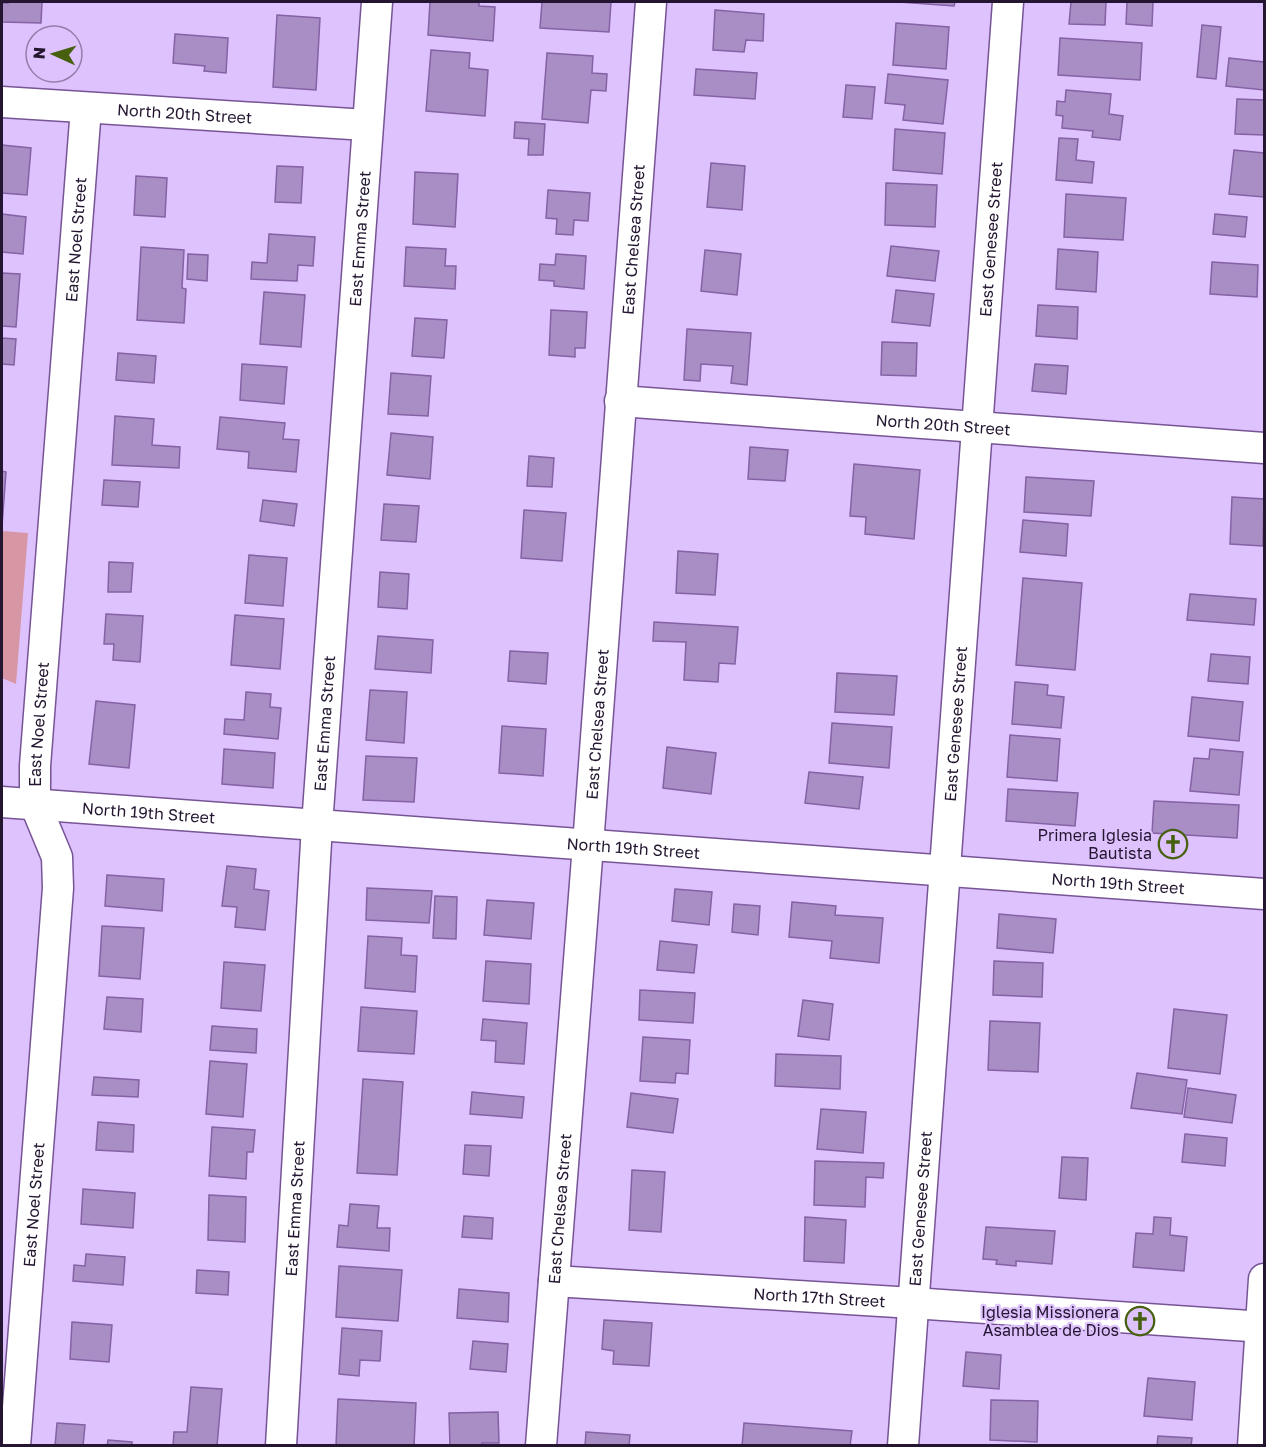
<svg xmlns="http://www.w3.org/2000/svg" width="1266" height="1447" viewBox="0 0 1266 1447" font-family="'Golos Text',sans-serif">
<rect width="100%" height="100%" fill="#dec2fd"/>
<polygon fill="#d796a3" points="2,531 28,533 16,684 2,678"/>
<g fill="#a98dc5" stroke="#8462a5" stroke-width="1.5">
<polygon points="8,2 42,2 41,23 2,22 2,3 8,3"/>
<polygon points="430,2 479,2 479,6 495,7 493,41 428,35"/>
<polygon points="542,2 611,2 609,32 540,28"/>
<polygon points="899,2 955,2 954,6"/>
<polygon points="1071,2 1106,2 1105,25 1069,24"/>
<polygon points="1127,2 1153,2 1152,26 1126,24"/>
<polygon points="715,10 764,14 763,41 746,40 744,52 713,50"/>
<polygon points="277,15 320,18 316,90 273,87"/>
<polygon points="896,23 949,27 946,69 893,65"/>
<polygon points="1202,25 1221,27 1216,79 1197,77"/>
<polygon points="175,34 228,38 226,73 204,71 205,66 173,63"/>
<polygon points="1060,38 1142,43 1140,80 1058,75"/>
<polygon points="431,50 470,53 469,68 488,70 485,116 426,111"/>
<polygon points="547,53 593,56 592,73 607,74 606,91 591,90 588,123 542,119"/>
<polygon points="1229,58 1264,62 1264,90 1226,86"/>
<polygon points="696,69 757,73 755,99 694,95"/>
<polygon points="888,74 948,80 943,124 903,120 905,105 885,103"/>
<polygon points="846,85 875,87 872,119 843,117"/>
<polygon points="1066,90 1111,94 1109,114 1123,116 1120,140 1092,137 1093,131 1062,128 1063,116 1056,115 1057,101 1065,102"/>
<polygon points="1237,99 1264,100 1264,135 1235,134"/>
<polygon points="515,122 545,124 543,155 528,155 529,139 514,138"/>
<polygon points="895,129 945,133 942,174 893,170"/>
<polygon points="1059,138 1078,139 1076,160 1094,162 1092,183 1056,180"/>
<polygon points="2,145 31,148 27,195 2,193"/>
<polygon points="1234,150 1264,153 1264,197 1229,194"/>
<polygon points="711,163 745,166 742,210 707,207"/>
<polygon points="277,166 303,167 301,203 275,202"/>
<polygon points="415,172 458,174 455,227 413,224"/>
<polygon points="136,176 167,178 165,217 134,215"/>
<polygon points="886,183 937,185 935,227 885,225"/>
<polygon points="548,190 590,193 588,221 574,220 573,235 556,234 557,219 546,218"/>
<polygon points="1066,194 1126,198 1123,240 1064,237"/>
<polygon points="2,214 26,217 23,254 2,252"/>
<polygon points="1215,214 1247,217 1245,237 1213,234"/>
<polygon points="269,234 315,237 313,266 298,265 297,281 251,279 252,262 267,263"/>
<polygon points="891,246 939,251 935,281 887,276"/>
<polygon points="141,247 184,250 182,288 186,289 184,323 137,320"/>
<polygon points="406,247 446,249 445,266 456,266 455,289 404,286"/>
<polygon points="1058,249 1098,252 1096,292 1056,289"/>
<polygon points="705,250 741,254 737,295 701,291"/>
<polygon points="188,254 208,255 207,281 187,279"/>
<polygon points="556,254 586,256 584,289 554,286 554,281 539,280 540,264 555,265"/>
<polygon points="1212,262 1258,265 1257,297 1210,294"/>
<polygon points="2,273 20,274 16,327 2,326"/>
<polygon points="896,290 934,294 930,326 892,322"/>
<polygon points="264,292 305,295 301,347 260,344"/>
<polygon points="1038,305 1078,307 1077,339 1036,336"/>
<polygon points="551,310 587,312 585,348 575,348 575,357 549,355"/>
<polygon points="415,318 447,320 444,358 412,356"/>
<polygon points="687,329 751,333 747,385 731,383 733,366 701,364 700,381 684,380"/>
<polygon points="2,338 16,339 14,365 2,364"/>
<polygon points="882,342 917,343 916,376 881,375"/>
<polygon points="118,353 156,356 154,383 116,380"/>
<polygon points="242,364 287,367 284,404 240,400"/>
<polygon points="1035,364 1068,366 1066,394 1032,391"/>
<polygon points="391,373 431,376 428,416 388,414"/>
<polygon points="115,416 154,419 152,445 180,447 179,468 112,465"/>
<polygon points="220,417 285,423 283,439 299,440 296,472 248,468 249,452 217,449"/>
<polygon points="391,433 433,437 430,479 387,475"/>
<polygon points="750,447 788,450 785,481 748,479"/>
<polygon points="529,456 554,458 552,487 527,486"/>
<polygon points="854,464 920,470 914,539 865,534 866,517 850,516"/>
<polygon points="2,471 6,472 2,526"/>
<polygon points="1026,477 1094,481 1091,516 1024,512"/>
<polygon points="104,480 140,482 138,507 102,505"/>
<polygon points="1232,497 1264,499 1263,546 1230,544"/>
<polygon points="263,500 297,504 294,526 260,521"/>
<polygon points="384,504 419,506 416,542 381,540"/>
<polygon points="524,510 566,513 562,561 521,558"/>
<polygon points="1023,520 1068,524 1066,556 1020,552"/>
<polygon points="678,551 718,554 715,595 676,593"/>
<polygon points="249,555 287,558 283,606 245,603"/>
<polygon points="109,562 133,563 131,592 108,592"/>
<polygon points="380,572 409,574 407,609 378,607"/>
<polygon points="1023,578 1082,583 1075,670 1016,665"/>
<polygon points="1190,594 1256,599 1254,625 1187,620"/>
<polygon points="106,614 143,616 140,662 113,660 114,644 104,644"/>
<polygon points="235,615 284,619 280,669 231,665"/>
<polygon points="654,622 738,627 735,664 719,663 718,682 684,680 686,642 653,641"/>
<polygon points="378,636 433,640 431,673 375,669"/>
<polygon points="510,651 548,653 546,684 508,681"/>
<polygon points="1211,654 1250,657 1248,684 1208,681"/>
<polygon points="837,673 897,676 894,715 835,712"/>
<polygon points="1015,682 1048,685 1047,695 1064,697 1061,728 1012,724"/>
<polygon points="370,690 407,692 404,743 366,740"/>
<polygon points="246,692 271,694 270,707 281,708 278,739 224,734 225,719 244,720"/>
<polygon points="1192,697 1243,702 1239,741 1188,736"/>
<polygon points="96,701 135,705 129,768 89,764"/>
<polygon points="832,723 892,727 889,768 829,763"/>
<polygon points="502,726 546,729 543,776 499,773"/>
<polygon points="1010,735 1060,739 1057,781 1007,777"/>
<polygon points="667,747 716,753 711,794 663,788"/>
<polygon points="224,749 275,753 273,788 222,784"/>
<polygon points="1210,749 1243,752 1239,795 1190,791 1194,758 1209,759"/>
<polygon points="366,756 417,758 414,802 363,800"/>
<polygon points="809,772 863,777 859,809 805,803"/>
<polygon points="1008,789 1078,793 1075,826 1006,821"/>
<polygon points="1154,801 1239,805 1237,838 1152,833"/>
<polygon points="227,866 256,869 254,889 269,891 265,930 235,927 237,907 222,906"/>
<polygon points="107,875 164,879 162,911 105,906"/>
<polygon points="367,888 432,891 429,923 366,920"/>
<polygon points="675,889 712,892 709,925 672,921"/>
<polygon points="435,896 457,897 456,939 433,938"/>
<polygon points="487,900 534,903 531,939 484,935"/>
<polygon points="792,902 836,906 835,915 883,918 879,963 830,958 832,941 789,937"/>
<polygon points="734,904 760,906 758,935 732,932"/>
<polygon points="999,914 1056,919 1053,953 997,948"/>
<polygon points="102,926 144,928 140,979 99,976"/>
<polygon points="368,936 402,938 401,955 417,956 415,992 365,988"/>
<polygon points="660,941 697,945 694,973 657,970"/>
<polygon points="486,961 531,964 529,1004 483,1001"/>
<polygon points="994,961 1043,963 1042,997 993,995"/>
<polygon points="224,962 265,965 261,1011 221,1008"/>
<polygon points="640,990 695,993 693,1023 639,1020"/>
<polygon points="107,997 143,999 141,1032 104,1029"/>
<polygon points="803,1000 833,1004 829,1040 798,1036"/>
<polygon points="361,1007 417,1011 414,1054 358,1051"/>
<polygon points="1174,1009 1227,1015 1220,1074 1168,1068"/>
<polygon points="483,1019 527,1023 524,1064 495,1062 496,1041 481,1040"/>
<polygon points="990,1021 1040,1023 1038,1072 988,1070"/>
<polygon points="212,1026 257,1029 256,1053 210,1050"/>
<polygon points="643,1037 690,1040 688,1074 676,1073 675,1083 640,1081"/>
<polygon points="776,1054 841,1056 840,1089 775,1086"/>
<polygon points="210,1061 247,1064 243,1117 206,1114"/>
<polygon points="1137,1073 1187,1080 1182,1114 1131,1108"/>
<polygon points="94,1077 139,1080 138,1097 92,1095"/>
<polygon points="363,1079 403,1082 397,1175 357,1173"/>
<polygon points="1188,1088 1236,1095 1232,1123 1184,1117"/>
<polygon points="472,1092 524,1097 522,1118 470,1114"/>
<polygon points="631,1093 678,1099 673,1133 627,1127"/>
<polygon points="821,1109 866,1112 863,1153 817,1149"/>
<polygon points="98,1122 134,1125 133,1152 96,1150"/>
<polygon points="212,1127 255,1130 253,1152 247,1152 246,1179 209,1176"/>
<polygon points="1185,1134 1227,1138 1225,1166 1182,1162"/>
<polygon points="465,1145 491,1146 489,1176 463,1174"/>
<polygon points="1062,1157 1088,1158 1086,1200 1059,1198"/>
<polygon points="815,1161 884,1163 883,1178 866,1177 865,1207 814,1205"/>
<polygon points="632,1170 665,1172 661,1232 629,1230"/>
<polygon points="83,1189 135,1193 133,1228 81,1224"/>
<polygon points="209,1195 246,1197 245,1242 208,1240"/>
<polygon points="350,1204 379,1206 377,1228 390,1228 389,1251 337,1247 339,1225 348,1226"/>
<polygon points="464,1216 493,1218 492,1239 462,1237"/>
<polygon points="805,1217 846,1220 844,1263 804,1261"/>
<polygon points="1154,1217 1171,1218 1170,1235 1187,1237 1184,1271 1133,1267 1136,1233 1153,1234"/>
<polygon points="986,1227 1055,1231 1052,1264 1016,1261 1016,1266 996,1264 997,1260 983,1259"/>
<polygon points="86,1254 125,1257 123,1285 73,1281 74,1265 85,1266"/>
<polygon points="339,1266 402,1270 398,1321 336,1317"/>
<polygon points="197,1270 229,1272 228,1295 196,1293"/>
<polygon points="459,1289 509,1293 508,1322 457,1318"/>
<polygon points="604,1320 652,1323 649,1366 613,1364 614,1351 602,1349"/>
<polygon points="72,1322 112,1325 109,1362 70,1359"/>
<polygon points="342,1328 382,1331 380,1361 360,1360 359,1376 339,1374"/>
<polygon points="473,1341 508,1344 506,1372 470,1369"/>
<polygon points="966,1352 1001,1355 999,1389 963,1386"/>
<polygon points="1148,1378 1195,1382 1192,1420 1144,1416"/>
<polygon points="191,1387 222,1389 217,1446 173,1446 174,1432 187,1432"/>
<polygon points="338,1399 416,1403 414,1446 336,1446"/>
<polygon points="991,1400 1038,1401 1037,1442 990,1440"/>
<polygon points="498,1412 499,1443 482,1443 482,1446 450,1446 449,1413"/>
<polygon points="57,1423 85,1425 83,1446 55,1446"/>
<polygon points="744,1423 852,1431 850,1446 742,1446"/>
<polygon points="586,1432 630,1435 629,1446 585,1446"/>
<polygon points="1158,1436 1192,1438 1191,1446 1157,1446"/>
<polygon points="108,1440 132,1442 132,1446 107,1446"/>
</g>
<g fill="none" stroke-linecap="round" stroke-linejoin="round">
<g stroke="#765496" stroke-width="33">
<g id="minor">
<path id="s1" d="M 2,102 L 367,125"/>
<path id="s2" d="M 620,401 L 1264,448"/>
<path id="s3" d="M 2,802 L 1264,894"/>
<path id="s4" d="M 554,1281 L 913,1303 L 1264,1327"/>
<path id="s5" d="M 15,1446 L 58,888 L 57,857 L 35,804 L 35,766 L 86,108"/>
<path id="s6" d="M 281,1446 L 317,825 L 377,2"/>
<path id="s7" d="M 541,1446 L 588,845 L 651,2"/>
<path id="s8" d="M 903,1446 L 1008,2"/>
<polyline points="1253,1446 1264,1279"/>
</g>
</g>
<use href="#minor" stroke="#fff" stroke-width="30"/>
</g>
<defs>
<g id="church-ring" transform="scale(1.5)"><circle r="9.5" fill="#dec2fd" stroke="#46600f" stroke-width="1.5"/><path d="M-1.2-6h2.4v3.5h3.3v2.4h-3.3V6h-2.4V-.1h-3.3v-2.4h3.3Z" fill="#46600f"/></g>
</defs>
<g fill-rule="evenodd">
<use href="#church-ring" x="1173" y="844"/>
<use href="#church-ring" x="1140" y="1321"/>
</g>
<g text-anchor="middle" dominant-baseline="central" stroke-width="4.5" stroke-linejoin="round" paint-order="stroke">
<g font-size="16" fill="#241631" stroke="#dec2fd">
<text stroke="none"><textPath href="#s1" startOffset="183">North 20th Street</textPath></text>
<text stroke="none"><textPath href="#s6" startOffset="1210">East Emma Street</textPath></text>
<text stroke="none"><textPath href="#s7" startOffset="1210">East Chelsea Street</textPath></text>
<text stroke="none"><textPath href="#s8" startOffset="1210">East Genesee Street</textPath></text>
<text stroke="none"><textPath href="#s5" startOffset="1214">East Noel Street</textPath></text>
<text stroke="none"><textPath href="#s2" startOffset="324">North 20th Street</textPath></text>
<text stroke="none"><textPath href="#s6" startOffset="724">East Emma Street</textPath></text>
<text stroke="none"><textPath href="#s8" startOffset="724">East Genesee Street</textPath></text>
<text stroke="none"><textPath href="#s7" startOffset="724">East Chelsea Street</textPath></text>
<text stroke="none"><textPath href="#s5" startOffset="728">East Noel Street</textPath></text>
<text stroke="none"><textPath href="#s3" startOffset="147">North 19th Street</textPath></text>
<text stroke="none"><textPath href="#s3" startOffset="633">North 19th Street</textPath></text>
<text stroke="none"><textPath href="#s3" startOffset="1119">North 19th Street</textPath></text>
<text stroke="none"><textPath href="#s5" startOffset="242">East Noel Street</textPath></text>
<text stroke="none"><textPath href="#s6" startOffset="238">East Emma Street</textPath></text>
<text stroke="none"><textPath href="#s7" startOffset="238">East Chelsea Street</textPath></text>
<text stroke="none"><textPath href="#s8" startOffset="238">East Genesee Street</textPath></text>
<text stroke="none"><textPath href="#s4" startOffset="266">North 17th Street</textPath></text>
</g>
<g font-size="16" fill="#241631" stroke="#dec2fd" text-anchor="end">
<text x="1152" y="835">Primera Iglesia<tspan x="1152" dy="18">Bautista</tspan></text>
<text x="1119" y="1312">Iglesia Missionera<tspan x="1119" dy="18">Asamblea de Dios</tspan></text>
</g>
</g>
<rect width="1266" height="1447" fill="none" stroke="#241631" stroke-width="6"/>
<g transform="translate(54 54) rotate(274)"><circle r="28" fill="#dec2fd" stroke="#947dab" stroke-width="1.5"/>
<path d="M0-4.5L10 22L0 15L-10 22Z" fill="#46600f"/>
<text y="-9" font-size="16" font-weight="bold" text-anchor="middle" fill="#241631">N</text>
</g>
</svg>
